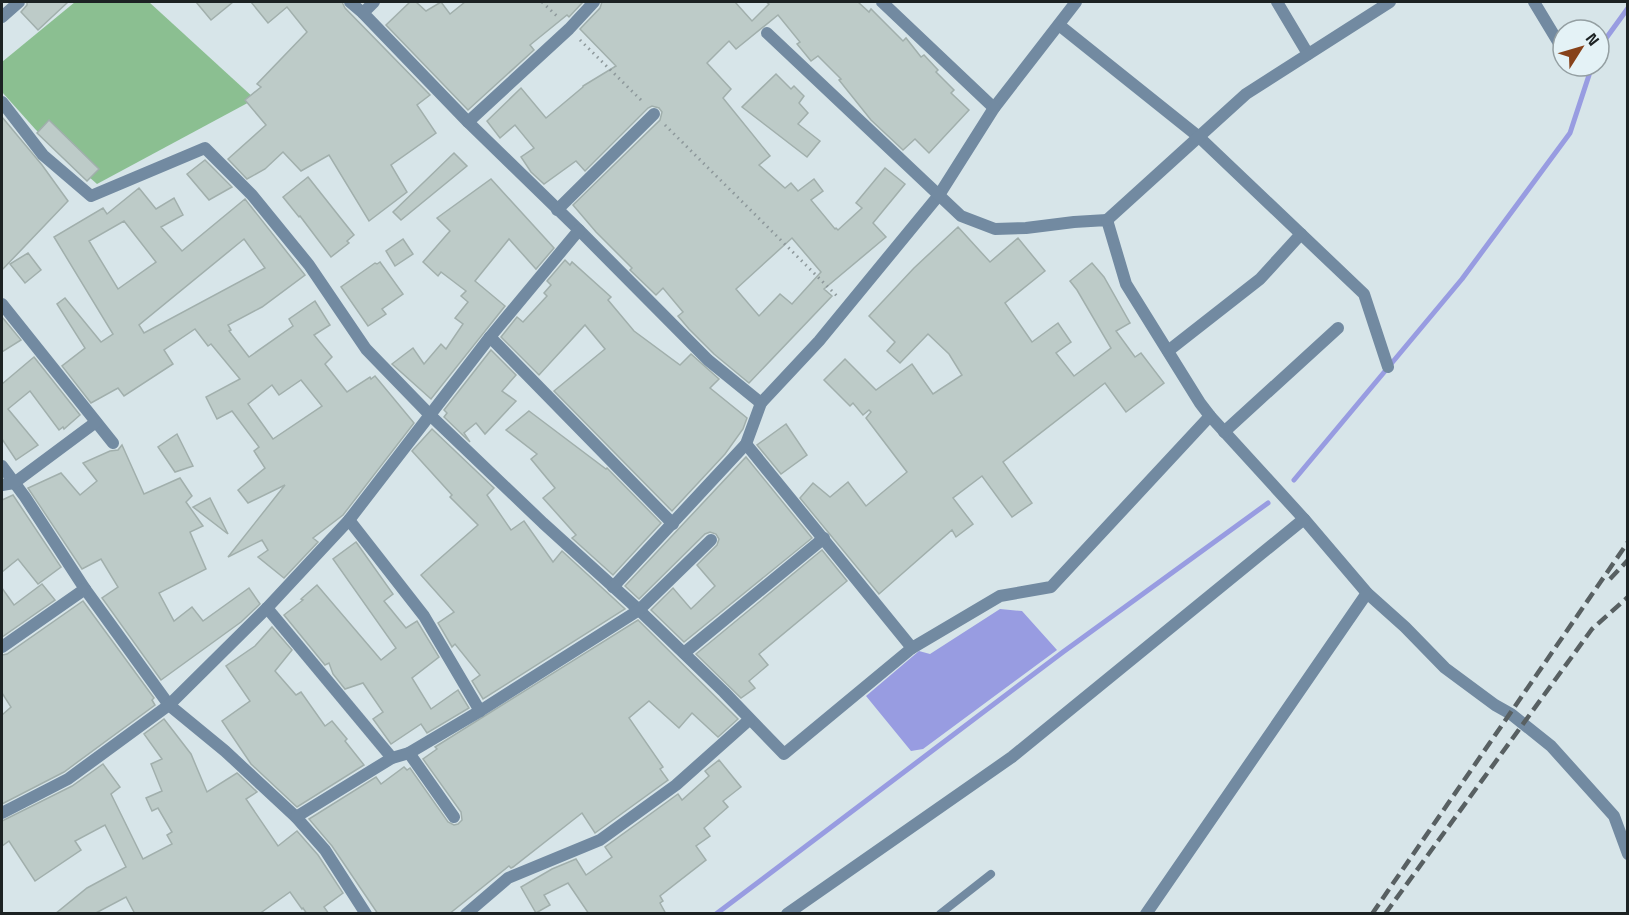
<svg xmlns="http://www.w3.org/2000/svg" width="1629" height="915" viewBox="0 0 1629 915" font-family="'Titillium Web',sans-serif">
<rect width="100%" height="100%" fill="#d7e5e9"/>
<polygon fill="#8bbf91" points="75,2 149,2 255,99 97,184 36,130 2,92 2,62"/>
<polygon fill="#989ce1" points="1000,609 1022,611 1057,650 923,749 911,751 866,696 919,651 930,654"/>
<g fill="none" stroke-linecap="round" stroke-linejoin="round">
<g stroke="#989ce1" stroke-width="5">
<polyline points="1599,48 1628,8"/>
<polyline points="1294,480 1462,279 1570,133 1592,66"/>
<polyline points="716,914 1063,652 1268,503"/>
</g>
</g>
<g fill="#bdcbc8" stroke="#a1afac" stroke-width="1.5" fill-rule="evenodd">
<polygon points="27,2 68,2 38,30 21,12 27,5"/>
<polygon points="196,2 233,2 211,20"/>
<polygon points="251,2 342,2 345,8 430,95 417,105 436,133 391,165 407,192 369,221 329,155 301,171 283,152 265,169 247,179 228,159 266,125 245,100 261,87 257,84 307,32 287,7 268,23"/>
<polygon points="410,2 416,2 426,11 441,2 450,14 465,2 583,2 569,17 567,15 530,45 534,50 468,110 386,25"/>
<path d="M 602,2 L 735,2 L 752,21 L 769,4 L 766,2 L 858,2 L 869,12 L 871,9 L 903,41 L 906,38 L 921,57 L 924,55 L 938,70 L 936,72 L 954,90 L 951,93 L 969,110 L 929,153 L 915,139 L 903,150 L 871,120 L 839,80 L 841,79 L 818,56 L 811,61 L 797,44 L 800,42 L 778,15 L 736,49 L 729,41 L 707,63 L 731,89 L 723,98 L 770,156 L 759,165 L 785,188 L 791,183 L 798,191 L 814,179 L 823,191 L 811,200 L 835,229 L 836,228 L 838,230 L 862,208 L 856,203 L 885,168 L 905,184 L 873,223 L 886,237 L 824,289 L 832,296 L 749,383 L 714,354 L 689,329 L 678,316 L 683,312 L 663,288 L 656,295 L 630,270 L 632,268 L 596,232 L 573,205 L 660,120 L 662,112 L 659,108 L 652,106 L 648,108 L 585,171 L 576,161 L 544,184 L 531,172 L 521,157 L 534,148 L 515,125 L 500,138 L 487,121 L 521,88 L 546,118 L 583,87 L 583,86 L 616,66 L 580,29 L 600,8 ZM 792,238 L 821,272 L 792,304 L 780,294 L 759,316 L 736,289 Z"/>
<polygon points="776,74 791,89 794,86 804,96 799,103 808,113 798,124 820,141 807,157 742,107"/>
<polygon points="2,117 42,165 68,201 2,270"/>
<polygon points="49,120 99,169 87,181 37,133"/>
<polygon points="454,153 467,166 401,220 393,212"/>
<polygon points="205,160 232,187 209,200 187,174"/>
<polygon points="308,177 354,235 347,241 349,243 331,257 300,216 299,217 283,197"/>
<polygon points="491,179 554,248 536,269 509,239 475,281 505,306 431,399 392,364 413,348 424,364 441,344 446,349 463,324 455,318 468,302 461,296 466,291 441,272 438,276 423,262 450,231 437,218"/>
<path d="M 139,188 L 156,209 L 174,198 L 183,215 L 161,227 L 182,251 L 245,199 L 305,275 L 262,307 L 228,325 L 231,330 L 229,331 L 249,357 L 293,326 L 289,319 L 315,301 L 330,325 L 314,335 L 332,357 L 325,364 L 347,392 L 370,377 L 371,379 L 375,376 L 414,423 L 343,515 L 313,538 L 318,542 L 284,578 L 258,557 L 268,550 L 262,540 L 228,557 L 285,485 L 248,503 L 238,490 L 265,468 L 254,451 L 259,447 L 232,411 L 217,419 L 206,397 L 240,379 L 211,344 L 208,346 L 195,329 L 164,350 L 173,364 L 124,396 L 118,388 L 91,403 L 62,366 L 85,348 L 57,304 L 65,298 L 101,342 L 113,334 L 54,237 L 103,208 L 107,214 ZM 124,221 L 156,262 L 118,289 L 89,241 ZM 244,239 L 265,268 L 144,333 L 139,325 ZM 301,380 L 322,406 L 273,439 L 248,404 L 272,385 L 279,395 Z"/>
<polygon points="958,227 990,262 1018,238 1045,271 1005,303 1032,342 1058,323 1071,342 1056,353 1074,376 1111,348 1077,290 1070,281 1092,263 1104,277 1130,323 1116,331 1135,357 1141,353 1164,383 1126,412 1105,383 1003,462 1032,503 1012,517 982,476 953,498 973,524 956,537 952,530 879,594 800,498 813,483 830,497 848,482 866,506 907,472 866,418 871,412 869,410 863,415 853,403 850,406 824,380 845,359 876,390 912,364 933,394 962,375 949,354 928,334 900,363 887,351 895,342 869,316 914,268"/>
<polygon points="403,239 413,254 395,266 386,251"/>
<polygon points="28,253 41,270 25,283 10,264"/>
<polygon points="565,260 570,265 572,262 611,297 608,300 634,331 680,365 691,354 719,379 710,388 747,418 743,429 725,454 672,511 554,391 605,349 585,325 539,375 501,337 517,317 523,322 547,296 544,293 551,285 547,281"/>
<polygon points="380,262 403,294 382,309 386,314 368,326 341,287 375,263 377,264"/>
<polygon points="2,317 21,340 2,352"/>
<polygon points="491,350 516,375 502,391 516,401 485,434 476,423 464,433 470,442 444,417 447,413 444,410"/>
<polygon points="34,357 80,415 64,429 63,427 59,430 30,391 8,409 38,445 16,460 2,439 2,384"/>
<polygon points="529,411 606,469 607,468 661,523 613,575 572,538 576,535 543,498 555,488 531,459 537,454 506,430"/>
<polygon points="786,424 807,455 781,474 757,445"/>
<polygon points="432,429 494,488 487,495 511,530 524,521 553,562 562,551 625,609 483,699 472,681 480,675 455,644 452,647 438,623 454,612 421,575 478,525 450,497 452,495 412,451"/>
<polygon points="177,434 193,466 175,472 158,447"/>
<polygon points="122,445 144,494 180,478 192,496 186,502 203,526 190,532 206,569 159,593 174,621 192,607 203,621 249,588 260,604 241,622 161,680 102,598 118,587 101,559 82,569 28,488 61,473 80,495 97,481 83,463 110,451 118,450"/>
<polygon points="746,457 812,538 684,642 651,610 673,588 691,609 715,586 697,565 717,545 719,539 716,534 710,532 705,534 639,599 625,586"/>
<polygon points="13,495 61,567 38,584 18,559 2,572 2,500"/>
<polygon points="210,498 228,534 193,507"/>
<polygon points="356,542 393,594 384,601 406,628 417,621 439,657 412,678 431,709 458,690 469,708 427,733 421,724 391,744 373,719 383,712 363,683 345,689 333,674 329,663 325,665 284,615 303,600 301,599 317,585 381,660 396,648 333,559"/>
<polygon points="822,550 847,581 759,654 768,665 749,681 755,688 741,698 696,654"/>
<polygon points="42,584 55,600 2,637 2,588 14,605"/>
<polygon points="83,601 154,698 152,700 155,705 64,772 2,804 2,715 11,707 2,693 2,655 7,654"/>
<polygon points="638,620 738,719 718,737 692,713 679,728 649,701 629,718 663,767 660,769 668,780 595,833 582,813 513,867 511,868 509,866 449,914 378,914 332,846 309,819 376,777 381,784 404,767 407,770 410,768 448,822 454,825 458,824 462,820 461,812 423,759 437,749 435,747"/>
<polygon points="272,627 292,650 275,671 296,695 301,692 325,726 332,721 347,739 345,741 364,765 297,807 251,764 222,721 250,701 226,666 255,646"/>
<polygon points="164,719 191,754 207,792 237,773 257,792 246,799 278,846 297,831 318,855 343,893 324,907 329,914 307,914 303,908 302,909 290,892 259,914 135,914 126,897 94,914 55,914 87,888 126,867 105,825 75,841 81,850 35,881 9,841 2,846 2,821 72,786 103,764 120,787 111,794 143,859 172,844 167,835 172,832 158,808 152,811 146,798 162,791 151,764 162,759 144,734"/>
<polygon points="719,760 741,787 723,801 728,807 704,828 710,836 696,846 706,860 660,896 663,901 660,903 666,914 589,914 568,883 544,895 550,905 536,913 521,887 552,869 576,859 586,875 612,857 605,847 678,794 682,800 709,776 705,771"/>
</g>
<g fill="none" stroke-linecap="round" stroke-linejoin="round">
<g stroke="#8d989b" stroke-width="3" stroke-dasharray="1.5 4.5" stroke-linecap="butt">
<polyline points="542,2 559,18"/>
<polyline points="580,40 644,103"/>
<polyline points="665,125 837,296"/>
</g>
<polyline stroke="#728aa1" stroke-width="8" points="940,914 991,874"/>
<g stroke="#728aa1" stroke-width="12">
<polyline points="350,2 363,13"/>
<polyline points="374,2 363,13 468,122 579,230 708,360 761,403 819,341 939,195 994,108 1076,2"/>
<polyline points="882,2 994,108"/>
<polyline points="1277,2 1308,54"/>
<polyline points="1534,2 1563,50"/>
<polyline points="2,17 19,2"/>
<polyline points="1059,25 1199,137 1364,294 1388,367"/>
<polyline points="767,33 961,216 995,229 1026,228 1074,222 1107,220 1126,284 1200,403 1210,416 1304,519 1367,593 1405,627 1445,668 1495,705 1511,714 1551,746 1614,816 1628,854"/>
<polyline points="2,102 43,155 91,196 205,148 252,195 309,265 366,349 430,415 543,523 639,610 724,692 784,754 912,648"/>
<polyline points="468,122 569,29 594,2"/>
<polyline points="557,210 654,114"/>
<polyline points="1107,220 1246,94 1390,2"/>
<polyline points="2,304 113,443"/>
<polyline points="490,337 673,524"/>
<polyline points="1168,351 1260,279 1301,234"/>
<polyline points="1224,432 1338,328"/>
<polyline points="746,444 912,648 1000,596 1051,587 1210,416"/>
<polyline points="2,466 25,497 85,589 169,705 225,751 296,817 325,850 366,914"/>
<polyline points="2,485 14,483 96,422"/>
<polyline points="349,520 424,616 480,711"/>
<polyline points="613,587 746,444 761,403"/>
<polyline points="267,608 392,758"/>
<polyline points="2,647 85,589"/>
<polyline points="684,653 824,538"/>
<polyline points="409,753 454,817"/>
<polyline points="2,813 68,779 169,705 267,608 349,520 490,337 579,230"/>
<polyline points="296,817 392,758 409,753 480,711 639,610 711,540"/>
<polyline points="466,914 508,878 600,840 676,785 749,720"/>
<polyline points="787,914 1012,757 1304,519"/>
<polyline points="1146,914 1367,593"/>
</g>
<g stroke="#586062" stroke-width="4.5" stroke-dasharray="12 6" stroke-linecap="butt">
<polyline points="1610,579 1628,560"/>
<polyline points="1372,914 1628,542"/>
<polyline points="1385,914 1592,629 1628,597"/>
</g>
</g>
<rect width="1629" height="915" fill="none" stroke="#1c2223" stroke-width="6"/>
<g transform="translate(1581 48) rotate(53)"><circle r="28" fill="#e4f2f6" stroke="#949fa2" stroke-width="1.5"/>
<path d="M0-4.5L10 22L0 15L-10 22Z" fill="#87421a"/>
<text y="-9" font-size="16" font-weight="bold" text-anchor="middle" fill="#1c2223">N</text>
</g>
</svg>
